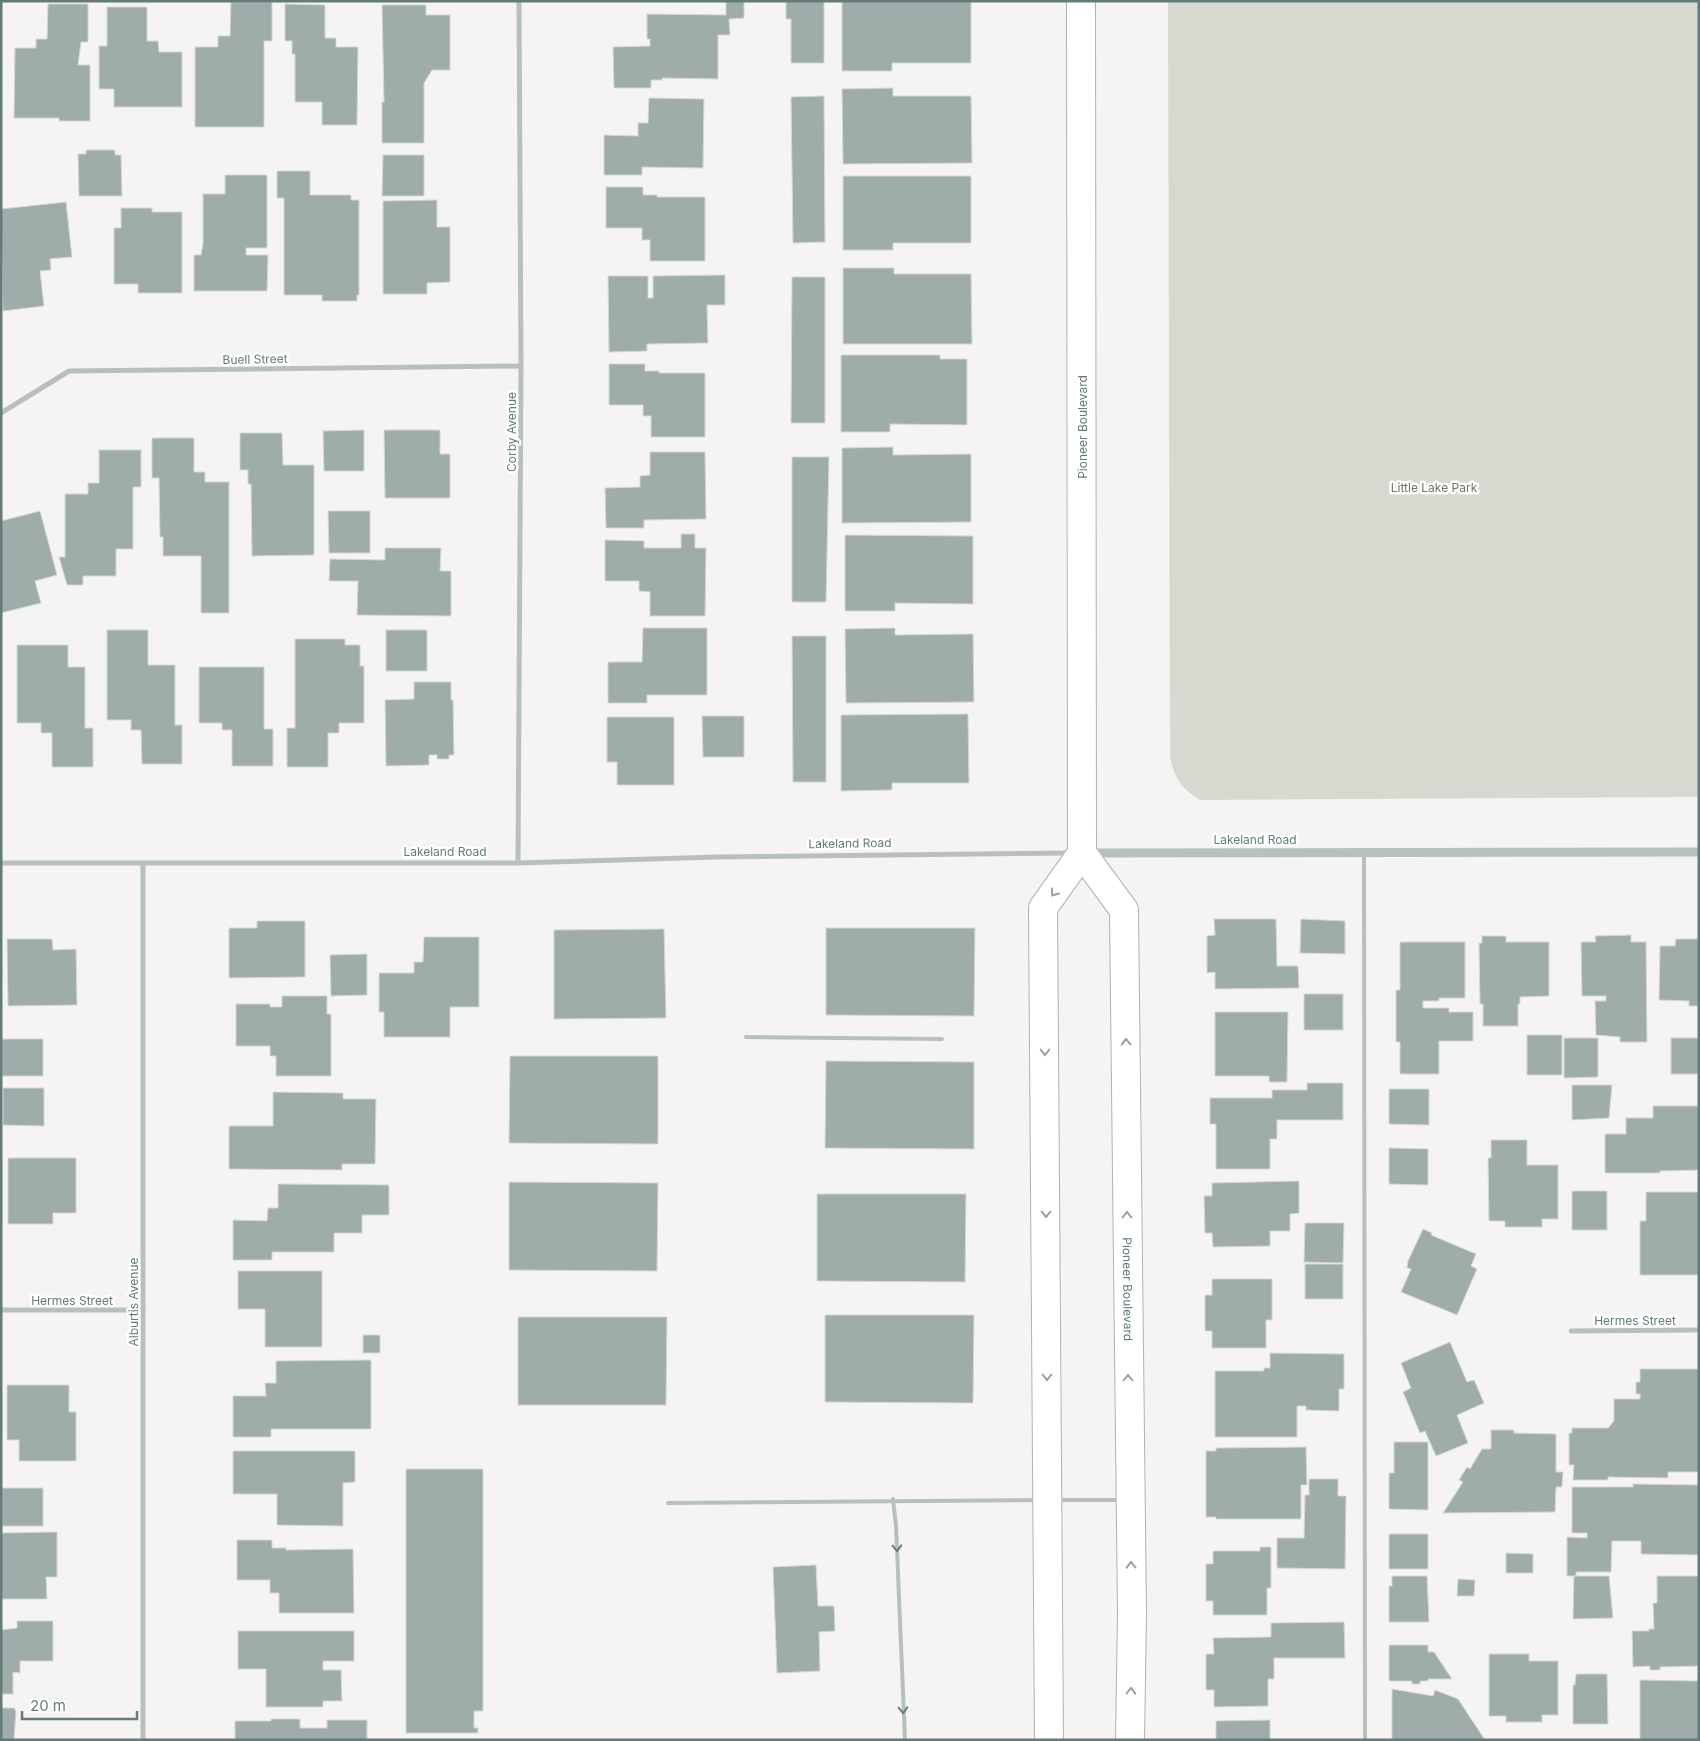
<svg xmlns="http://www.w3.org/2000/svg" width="1700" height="1741" viewBox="0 0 1700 1741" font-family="Inter,sans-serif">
<rect width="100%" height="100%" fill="#f6f4f3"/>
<path fill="#d7d8d0" d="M 1168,1 L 1699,1 L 1699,797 L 1200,800 C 1182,789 1174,778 1170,757 Z"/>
<g fill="#9eacaa" stroke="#d7d6d6">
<polygon points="726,1 744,1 744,18 729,19 730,35 718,35 718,79 662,78 662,80 651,80 651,88 614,88 613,47 650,46 650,39 647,39 647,14 726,15"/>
<polygon points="786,1 824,1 824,63 791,63 791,19 786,19"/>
<polygon points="842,1 971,1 971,63 892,63 892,71 842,71"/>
<polygon points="231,2 272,2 272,41 264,41 264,127 195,127 195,47 218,47 218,36 230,36"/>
<polygon points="48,4 88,4 88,42 81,42 78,65 90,65 90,121 59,121 59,118 14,118 15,48 36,48 36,39 47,39"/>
<polygon points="285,4 325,5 325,38 336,38 336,47 358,47 357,125 322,125 322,102 295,102 295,54 292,54 292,41 285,41"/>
<polygon points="382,5 426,5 426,15 450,15 450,70 432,70 424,83 424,143 382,143 382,102 384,102"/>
<polygon points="107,7 147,7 147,41 158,41 159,52 182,52 182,107 114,107 114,89 99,89 99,46 107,46"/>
<polygon points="893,88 893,96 971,96 972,163 843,164 842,89"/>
<polygon points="824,96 825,242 793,243 791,97"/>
<polygon points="649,98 704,99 703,168 642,167 642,175 604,175 604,135 638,136 638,123 648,123"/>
<polygon points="86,150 115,150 115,155 121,155 122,196 79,196 78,154 86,154"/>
<polygon points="383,155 424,155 424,196 382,196"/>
<polygon points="277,171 310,171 310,195 351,195 351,200 359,200 359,295 357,295 357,301 322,301 322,295 284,295 284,198 277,198"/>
<polygon points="225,175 267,175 267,248 246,248 246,255 268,255 267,291 194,291 194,255 201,255 203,244 203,194 225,194"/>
<polygon points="843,176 971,176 971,243 893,243 893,250 843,250"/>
<polygon points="606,187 643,187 643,195 657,195 657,197 705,197 705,261 650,261 650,240 642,240 642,228 606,228"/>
<polygon points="437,200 437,227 450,227 450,282 427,283 427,294 383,294 383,201"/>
<polygon points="66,202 72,257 50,259 51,270 40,271 44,306 3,311 1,209"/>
<polygon points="121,208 152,208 152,212 182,212 182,293 138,293 138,284 114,284 114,228 121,228"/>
<polygon points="843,268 894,268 894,274 971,274 972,344 843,344"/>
<polygon points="725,275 725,305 707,305 708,343 647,344 647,351 609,352 608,276 648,276 648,298 653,298 653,276"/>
<polygon points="792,277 825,277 825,423 791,423"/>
<polygon points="841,355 940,355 940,359 967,359 967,425 890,424 890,432 841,432"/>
<polygon points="609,364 645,364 645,371 659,371 659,373 705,373 705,437 651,437 651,416 643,416 643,405 609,405"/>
<polygon points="364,430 364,471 324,471 323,431"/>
<polygon points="384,430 440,430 440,454 450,454 450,498 385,498"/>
<polygon points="240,433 282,433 283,465 314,465 314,555 252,556 251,484 248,484 248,470 240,470"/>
<polygon points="152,438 194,438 194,472 205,472 205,482 229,482 229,613 201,613 201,556 163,556 163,537 160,537 159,478 152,478"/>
<polygon points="893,447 893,455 971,454 971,522 842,523 842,448"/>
<polygon points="99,450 141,450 141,487 133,487 133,549 116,549 116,576 83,576 83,585 67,585 59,557 65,557 65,494 88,494 88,483 99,483"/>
<polygon points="650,452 705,452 706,519 644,520 644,528 606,528 605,488 640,487 640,476 650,475"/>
<polygon points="792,457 829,457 826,602 792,602"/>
<polygon points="40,511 57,575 35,581 41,603 1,613 1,521"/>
<polygon points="328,511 370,511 370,553 329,553"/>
<polygon points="681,534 695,534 695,548 706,548 705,616 650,616 650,592 639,591 639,581 605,581 605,540 644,541 644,548 681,548"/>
<polygon points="845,535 973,536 973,604 895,603 895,611 845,611"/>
<polygon points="385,548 441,548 440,571 451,571 451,616 357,615 358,581 329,581 330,559 385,560"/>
<polygon points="643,628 707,628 707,695 647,695 647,703 608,703 608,662 642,662"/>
<polygon points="895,628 895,635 973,634 974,702 846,703 845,629"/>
<polygon points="107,630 148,630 148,665 175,665 175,725 182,725 182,764 142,764 141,730 131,730 131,720 107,720"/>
<rect x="386" y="630" width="41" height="41"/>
<polygon points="792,636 826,636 826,782 793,782"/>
<polygon points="295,639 345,639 345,645 360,645 360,666 364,666 364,723 339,723 339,733 328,733 328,767 287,767 287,728 295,728"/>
<polygon points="17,645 68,645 68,667 85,667 85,728 93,728 93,767 52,767 52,733 41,733 41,723 17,723"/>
<polygon points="199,667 264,667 264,729 273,729 273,766 232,766 232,730 222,730 222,723 199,723"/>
<polygon points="414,682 451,682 451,700 453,700 454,755 449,755 449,759 437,759 437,755 429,755 429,765 386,766 385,700 414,699"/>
<polygon points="968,714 969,783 892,783 892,790 841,791 841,715"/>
<polygon points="702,716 744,716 744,757 703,757"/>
<polygon points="607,717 674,717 674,785 617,785 617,762 607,762"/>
<polygon points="1214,919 1276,919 1277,966 1298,966 1299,988 1215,989 1215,972 1207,973 1207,936 1215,935"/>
<polygon points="1301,919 1345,921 1345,954 1300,953"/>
<polygon points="257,921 305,921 305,977 229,978 229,928 257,928"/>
<polygon points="826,928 975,928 974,1016 826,1015"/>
<polygon points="664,929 666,1018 554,1019 554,930"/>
<polygon points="1631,935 1631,942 1646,942 1647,1042 1620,1042 1620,1037 1596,1035 1595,1001 1606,1001 1606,996 1582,996 1581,942 1596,942 1595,936"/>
<polygon points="1482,936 1506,936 1506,942 1549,942 1549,996 1520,997 1520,1004 1518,1004 1518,1026 1483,1026 1483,1004 1480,1004 1479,943 1482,943"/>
<polygon points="424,937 479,937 479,1007 450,1007 450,1037 384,1037 384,1012 379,1012 379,973 414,973 414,962 423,962"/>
<polygon points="7,939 52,939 53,950 76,949 77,1005 8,1006"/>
<polygon points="1676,939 1699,939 1699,1006 1689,1006 1689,1001 1659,1000 1660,946 1675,946"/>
<polygon points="1400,942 1465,942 1465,998 1439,998 1439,1001 1423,1001 1423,1008 1449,1008 1449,1012 1473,1012 1473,1041 1439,1041 1439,1074 1400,1074 1400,1042 1396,1042 1396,990 1400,990"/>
<polygon points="367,954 367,995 331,996 330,955"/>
<rect x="1304" y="994" width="39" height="36"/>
<polygon points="282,996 327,996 327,1014 331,1014 331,1076 276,1076 276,1056 270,1056 270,1046 236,1046 236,1004 270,1004 270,1007 282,1007"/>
<polygon points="1215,1012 1288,1012 1287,1082 1269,1082 1269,1076 1215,1076"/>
<rect x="1527" y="1035" width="35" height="40"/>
<polygon points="1564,1038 1598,1038 1598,1077 1564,1078"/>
<rect x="1671" y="1038" width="28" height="36"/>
<rect x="2" y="1039" width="41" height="37"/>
<polygon points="510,1056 658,1056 658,1144 509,1143"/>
<polygon points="826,1061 974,1062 974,1149 825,1148"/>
<polygon points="1307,1083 1343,1083 1343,1120 1277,1120 1277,1139 1270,1139 1270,1169 1216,1169 1216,1124 1210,1124 1210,1098 1272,1098 1272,1090 1307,1090"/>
<polygon points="1572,1085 1612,1085 1609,1118 1572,1120"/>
<polygon points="3,1088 44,1088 44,1126 3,1125"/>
<polygon points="1389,1089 1429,1089 1429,1125 1389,1124"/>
<polygon points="273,1092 343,1093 343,1099 376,1099 375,1164 342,1164 342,1170 229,1169 229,1126 273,1126"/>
<polygon points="1653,1106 1699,1106 1699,1170 1660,1171 1660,1173 1605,1173 1605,1134 1626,1134 1626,1118 1653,1118"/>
<polygon points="1491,1140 1527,1140 1527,1165 1558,1165 1558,1219 1542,1219 1542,1227 1505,1227 1505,1221 1489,1221 1488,1158 1491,1158"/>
<polygon points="1389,1148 1428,1149 1428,1185 1389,1184"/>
<polygon points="8,1158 76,1158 76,1213 53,1213 53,1224 8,1224"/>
<polygon points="1299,1181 1299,1213 1290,1214 1290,1231 1270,1231 1270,1246 1213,1247 1212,1233 1205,1233 1204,1196 1212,1196 1212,1183"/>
<polygon points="509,1182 658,1183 657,1271 509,1270"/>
<polygon points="278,1184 389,1185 389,1215 362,1215 362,1233 334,1233 334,1252 272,1252 272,1260 233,1260 233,1220 267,1221 268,1208 278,1208"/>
<rect x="1572" y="1191" width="35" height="39"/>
<polygon points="1646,1192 1699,1192 1699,1275 1640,1275 1640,1221 1646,1221"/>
<polygon points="817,1194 966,1194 965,1282 817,1281"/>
<polygon points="1305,1223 1344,1223 1343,1263 1304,1262"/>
<polygon points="1423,1229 1432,1233 1431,1235 1476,1254 1471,1266 1477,1269 1457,1315 1401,1292 1411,1269 1407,1268 1408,1261"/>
<rect x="1305" y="1264" width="38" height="35"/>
<polygon points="238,1271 322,1271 322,1347 265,1347 265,1309 238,1309"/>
<polygon points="1212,1279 1272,1279 1272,1320 1266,1320 1266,1348 1212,1348 1212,1331 1205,1331 1205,1295 1212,1295"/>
<polygon points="825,1315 974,1315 973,1403 825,1402"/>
<polygon points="518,1317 667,1317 666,1405 518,1405"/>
<rect x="363" y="1335" width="17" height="18"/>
<polygon points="1450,1342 1467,1382 1474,1380 1484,1403 1457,1415 1468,1443 1436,1456 1425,1431 1420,1433 1403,1392 1411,1388 1401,1363"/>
<polygon points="1270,1353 1344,1354 1344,1389 1339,1389 1339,1411 1306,1410 1306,1406 1297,1406 1297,1437 1215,1437 1215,1371 1264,1371 1264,1368 1270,1368"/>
<polygon points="371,1360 371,1429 271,1429 271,1437 233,1437 233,1396 266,1396 265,1383 276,1383 276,1361"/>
<polygon points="1640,1369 1699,1369 1699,1474 1699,1472 1668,1472 1668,1478 1608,1477 1608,1480 1573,1480 1574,1465 1569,1465 1569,1433 1572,1433 1572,1428 1608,1428 1614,1421 1614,1399 1640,1399 1640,1394 1636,1394 1636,1382 1640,1382"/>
<polygon points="7,1385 69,1385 69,1412 76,1412 76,1461 19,1461 19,1440 7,1440"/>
<polygon points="1491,1430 1514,1430 1514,1433 1556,1434 1556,1472 1563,1472 1562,1487 1556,1487 1555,1512 1443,1513 1463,1482 1459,1480 1467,1467 1470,1469 1482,1449 1491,1449"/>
<polygon points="1394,1442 1428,1442 1428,1510 1389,1509 1389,1473 1394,1473"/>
<polygon points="1306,1447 1307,1485 1301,1485 1301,1519 1216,1519 1216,1517 1206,1517 1206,1451 1216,1451 1216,1448"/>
<polygon points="233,1451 355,1451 355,1482 343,1483 343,1526 277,1525 277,1494 233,1494"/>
<polygon points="406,1469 483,1469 483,1711 474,1711 474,1728 478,1728 478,1733 406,1733"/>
<polygon points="1309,1479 1338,1479 1338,1496 1346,1496 1345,1569 1277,1568 1277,1538 1304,1538 1305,1495 1309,1495"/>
<polygon points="1633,1484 1699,1485 1699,1555 1641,1554 1641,1541 1612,1541 1611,1572 1576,1572 1576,1576 1567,1576 1567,1537 1587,1538 1587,1533 1572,1533 1572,1487 1633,1487"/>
<rect x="2" y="1488" width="41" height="38"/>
<polygon points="57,1532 57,1577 46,1577 47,1599 1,1599 1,1533"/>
<rect x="1389" y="1534" width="39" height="35"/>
<polygon points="237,1540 272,1540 272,1548 286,1548 286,1550 353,1549 354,1613 279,1613 279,1593 270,1593 270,1580 237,1580"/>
<polygon points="1260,1547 1271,1547 1271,1588 1267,1588 1267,1615 1213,1615 1213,1601 1206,1601 1206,1564 1213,1564 1213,1551 1260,1551"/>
<polygon points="1506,1553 1533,1554 1533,1573 1506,1573"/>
<polygon points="816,1565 818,1606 834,1606 835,1631 819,1632 820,1671 777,1673 773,1567"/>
<polygon points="1392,1576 1427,1576 1429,1622 1389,1622 1389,1586 1392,1586"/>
<polygon points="1574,1576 1609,1576 1613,1618 1573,1619"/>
<polygon points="1657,1576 1699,1576 1699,1666 1660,1667 1660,1670 1650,1670 1650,1666 1633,1667 1632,1631 1649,1631 1649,1629 1654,1629 1653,1603 1657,1603"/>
<polygon points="1458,1579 1475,1580 1474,1596 1457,1596"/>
<polygon points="17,1621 53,1621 53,1661 20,1661 20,1673 13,1672 13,1694 1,1694 1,1630 17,1628"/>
<polygon points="1344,1622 1345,1658 1274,1658 1274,1679 1268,1679 1268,1706 1214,1707 1214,1690 1206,1690 1206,1654 1214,1654 1213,1638 1271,1637 1271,1623"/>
<polygon points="238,1631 354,1631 354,1661 323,1661 323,1670 341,1670 342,1701 323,1701 323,1707 266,1707 266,1669 238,1669"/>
<polygon points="1389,1645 1428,1645 1428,1652 1434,1652 1452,1679 1428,1679 1428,1681 1420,1681 1420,1684 1412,1684 1412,1681 1389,1681"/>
<polygon points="1489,1654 1529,1654 1529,1661 1558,1661 1558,1715 1542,1715 1542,1722 1506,1722 1506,1716 1489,1716"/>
<polygon points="1576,1674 1607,1674 1608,1724 1573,1724 1573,1685 1575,1685"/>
<polygon points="1640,1680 1699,1681 1699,1740 1640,1740"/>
<polygon points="1392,1689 1433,1696 1435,1690 1458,1699 1485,1740 1392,1740"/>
<polygon points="1,1708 14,1708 16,1711 14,1740 1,1740"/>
<polygon points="271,1719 300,1719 300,1728 327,1728 327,1720 367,1720 367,1740 235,1740 235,1721 271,1721"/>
<polygon points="1270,1720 1270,1740 1216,1740 1216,1721"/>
</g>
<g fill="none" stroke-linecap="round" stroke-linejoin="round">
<g stroke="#abb4b2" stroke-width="30">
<g id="primary">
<path id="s1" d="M 1082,853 L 1124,910 L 1132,1613 L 1130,1740"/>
<polyline points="1049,1740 1043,908 1082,853 1081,1"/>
</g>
</g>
<g stroke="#b8c0bf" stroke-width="4">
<polyline points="1364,852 1365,1740"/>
<polyline points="746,1037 942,1039"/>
<polyline points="893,1499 896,1526 905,1740"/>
<polyline points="1058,1500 1121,1500"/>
<polyline points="668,1503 1038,1500"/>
</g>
<g stroke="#b8c0bf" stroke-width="5">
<polyline points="1,413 69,371 521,366"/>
<polyline points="1,863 518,863 717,857 1071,853"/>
<polyline points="518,863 521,366 519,1"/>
<polyline points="1,1310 143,1310"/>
<polyline points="1571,1331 1699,1330"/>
<polyline points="143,1740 143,864"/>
</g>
<polyline stroke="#b8c0bf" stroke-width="9" points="1089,853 1699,852"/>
<use href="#primary" stroke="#fff" stroke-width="28"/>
</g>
<defs><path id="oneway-chevron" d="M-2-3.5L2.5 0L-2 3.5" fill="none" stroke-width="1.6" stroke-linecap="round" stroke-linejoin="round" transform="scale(1.25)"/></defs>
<g stroke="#92a3a1">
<use href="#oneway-chevron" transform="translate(1054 893) rotate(125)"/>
<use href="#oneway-chevron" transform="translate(1126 1042) rotate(-91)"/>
<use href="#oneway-chevron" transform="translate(1045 1052) rotate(90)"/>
<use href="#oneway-chevron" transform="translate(1046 1214) rotate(90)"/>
<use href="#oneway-chevron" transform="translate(1127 1215) rotate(-90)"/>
<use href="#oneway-chevron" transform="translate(1047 1377) rotate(90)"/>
<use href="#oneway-chevron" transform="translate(1128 1378) rotate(-90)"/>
<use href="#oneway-chevron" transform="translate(1131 1565) rotate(-91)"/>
<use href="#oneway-chevron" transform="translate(1131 1691) rotate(-89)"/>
</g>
<g stroke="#647b79">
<use href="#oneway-chevron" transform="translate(897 1548) rotate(88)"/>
<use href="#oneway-chevron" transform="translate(903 1710) rotate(88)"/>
</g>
<g text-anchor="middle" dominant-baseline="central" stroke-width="5" stroke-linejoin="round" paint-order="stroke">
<g font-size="12" fill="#647b79" stroke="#fff">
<text transform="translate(255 359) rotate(-1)">Buell Street</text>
<text transform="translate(1082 427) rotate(-90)">Pioneer Boulevard</text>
<text transform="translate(511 432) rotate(-90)">Corby Avenue</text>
<text x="1255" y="839">Lakeland Road</text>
<text transform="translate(850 843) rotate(-1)">Lakeland Road</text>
<text x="445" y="851">Lakeland Road</text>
<text stroke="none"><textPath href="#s1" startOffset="450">Pioneer Boulevard</textPath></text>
<text x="72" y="1300">Hermes Street</text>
<text transform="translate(133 1302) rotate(-90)">Alburtis Avenue</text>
<text x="1635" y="1320">Hermes Street</text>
</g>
<g font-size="12" fill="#6f7462" stroke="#fff">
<text x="1434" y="487">Little Lake Park</text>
</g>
</g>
<rect width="1700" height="1741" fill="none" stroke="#647b79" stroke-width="5"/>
<path d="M22 1711v8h115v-8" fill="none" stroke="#647b79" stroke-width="2.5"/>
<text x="30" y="1711" font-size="15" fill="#647b79" stroke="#ffffff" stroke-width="4" paint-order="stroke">20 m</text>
</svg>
